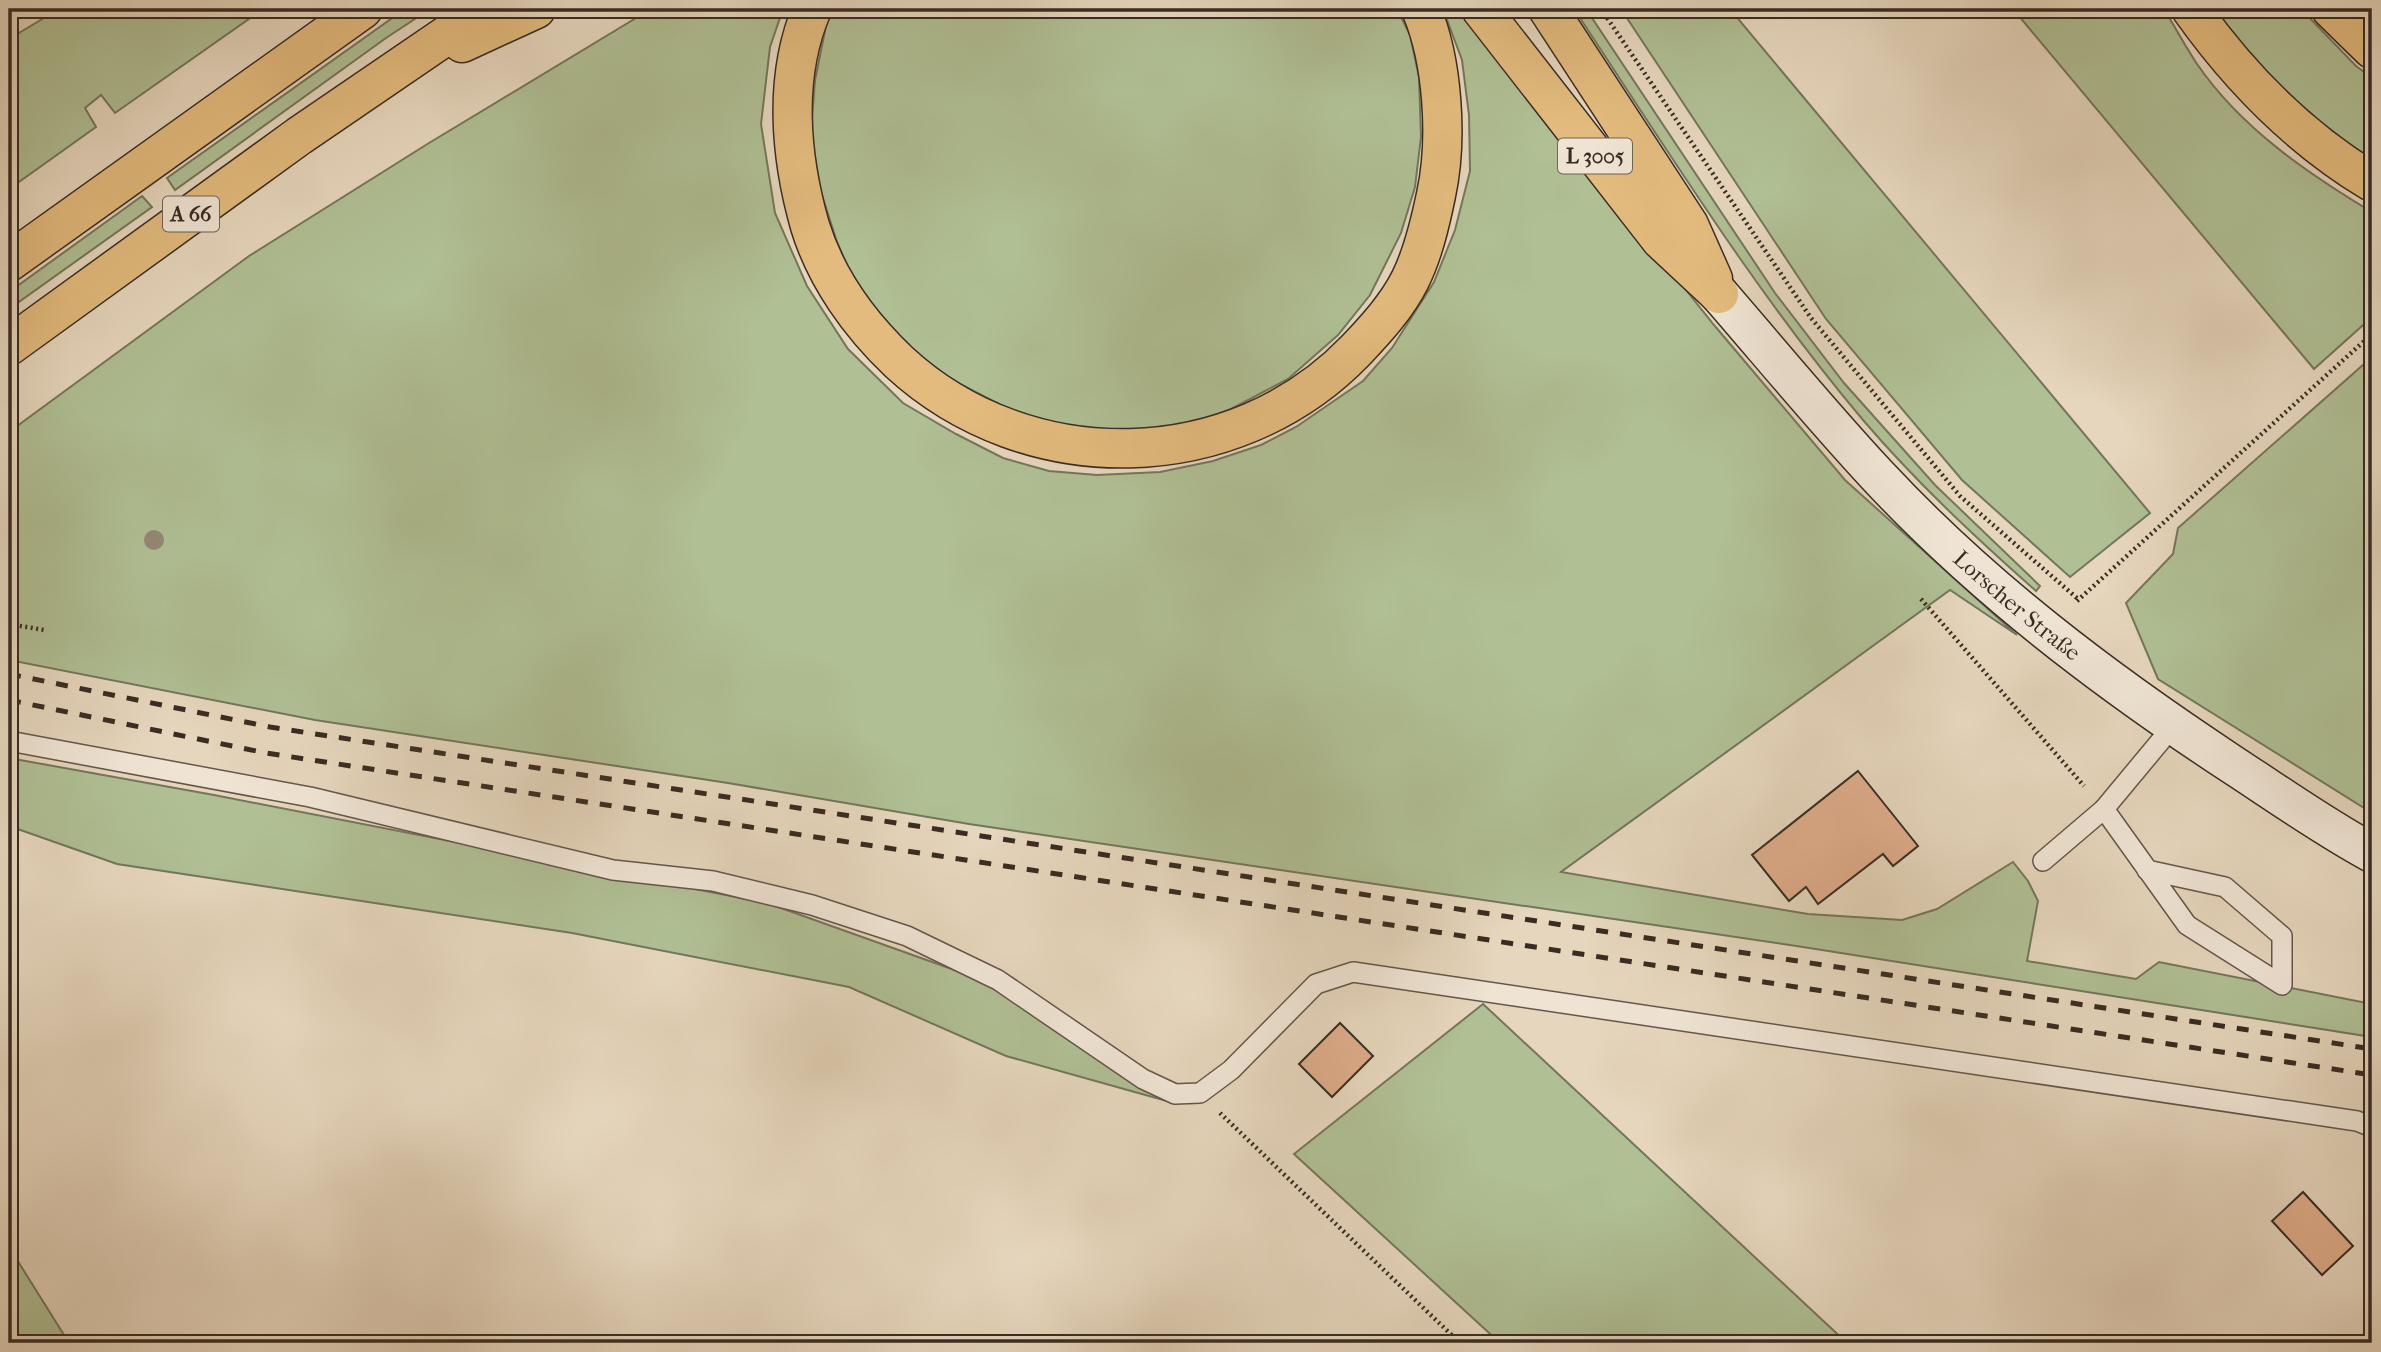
<svg xmlns="http://www.w3.org/2000/svg" width="2381" height="1352" viewBox="0 0 2381 1352" font-family="'IM FELL French Canon',serif">
<rect width="100%" height="100%" fill="#e6d6bd"/>
<filter id="stains"><feTurbulence type="fractalNoise" baseFrequency=".00286" numOctaves="4"/><feColorMatrix values="0 0 0 0 .2 0 0 0 0 .09 0 0 0 0 .02 0 0 0 .5 -.17"/></filter>
<radialGradient id="worn" r=".72"><stop offset=".6" stop-color="#630" stop-opacity="0"/><stop offset="1" stop-color="#630" stop-opacity=".3"/></radialGradient>
<g fill="#b0bf94" stroke="#74765c" stroke-width="2">
<polygon points="59,9 263,9 115,113 101,95 85,108 96,127 9,189 9,39"/>
<polygon points="405,9 430,9 386,38 175,190 167,178"/>
<polygon points="651,9 783,9 770,47 761,124 775,213 807,286 848,349 903,403 956,434 1003,458 1049,471 1097,475 1160,472 1213,461 1261,445 1296,427 1363,381 1392,348 1434,282 1455,230 1470,171 1469,115 1462,60 1443,9 1462,9 1714,325 1845,480 2017,635 1950,590 1561,872 1808,914 1902,920 1937,909 2013,862 2028,881 2038,901 2027,961 2136,979 2159,962 2372,1004 2372,1037 1803,947 969,824 728,783 315,720 9,660 9,432 249,256 429,143"/>
<polygon points="834,9 1397,9 1410,35 1419,77 1421,137 1415,187 1401,233 1370,295 1338,335 1288,379 1231,409 1184,427 1130,430 1064,426 1018,414 935,371 873,311 850,272 837,242 820,189 811,132 815,80 827,21"/>
<path d="M 1574,9 L 1586,9 L 1775,293 L 1844,383 L 1935,485 L 2040,586 L 2036,591 C 1975,537 1916,482 1863,420 C 1755,292 1666,148 1574,9 Z"/>
<polygon points="1621,9 1730,9 2150,513 2070,577 1962,480 1826,319"/>
<path d="M 2013,9 L 2164,9 C 2175,27 2185,46 2197,64 C 2241,128 2307,173 2372,212 L 2372,317 L 2314,369 Z"/>
<polygon points="2214,9 2301,9 2356,66 2372,78 2372,164 2325,132 2241,46"/>
<polygon points="142,196 152,207 9,309 9,292"/>
<polygon points="2372,357 2372,813 2158,679 2126,603 2173,554 2178,528"/>
<polygon points="9,758 214,795 767,903 977,978 1174,1103 1006,1056 849,987 572,933 117,864 9,826"/>
<polygon points="1483,1004 1847,1343 1500,1343 1294,1154"/>
<polygon points="9,1247 69,1343 9,1343"/>
</g>
<g fill="#dead8a" stroke="#392c23" stroke-width="2">
<polygon points="1858,771 1918,846 1893,866 1883,854 1818,904 1806,887 1789,901 1752,855"/>
<polygon points="1340,1023 1373,1056 1332,1097 1299,1064"/>
<polygon points="2303,1192 2353,1246 2322,1275 2272,1221"/>
</g>
<g fill="none" stroke-linecap="round" stroke-linejoin="round">
<g stroke="#64564a" stroke-width="22">
<g id="service">
<polyline points="9,741 310,797 613,870 713,881 812,905 907,936 998,980 1143,1079 1175,1094 1200,1093 1231,1070 1316,984 1353,972 2357,1121 2372,1127"/>
<polyline points="2104,809 2187,925 2282,985 2282,936 2225,887 2147,870"/>
<polyline points="2043,861 2104,809 2173,726"/>
</g>
</g>
<g stroke="#392c23" stroke-width="41">
<g id="secondary">
<path id="s1" d="M 1719,294 C 1771,354 1822,416 1876,474 C 1982,588 2104,680 2233,765 C 2279,795 2324,827 2372,853"/>
</g>
</g>
<g stroke="#392c23" stroke-width="41">
<g id="trunk">
<polyline points="1481,9 1661,240 1719,294"/>
<polyline points="1548,9 1689,225 1713,279"/>
</g>
</g>
<g stroke="#392c23" stroke-width="41">
<g id="motorway">
<path d="M 812,9 C 783,77 790,156 810,226 C 826,278 860,325 899,362 C 1028,481 1234,477 1356,350 C 1376,329 1397,306 1410,280 C 1423,254 1430,224 1436,195 C 1448,140 1443,61 1421,9"/>
<path d="M 2191,9 C 2240,78 2299,138 2372,182"/>
<polyline points="2331,9 2372,49"/>
<polyline points="462,43 536,9"/>
<polyline points="9,262 363,9"/>
<polyline points="9,346 299,136 485,9"/>
</g>
</g>
<g stroke="#392c23" stroke-width="4.5" stroke-dasharray="2 3.5" stroke-linecap="butt">
<polyline points="1601,9 1811,318 1960,496 2078,599"/>
<polyline points="1921,599 2084,786"/>
<polyline points="2077,601 2372,334"/>
<polyline points="9,624 44,630"/>
<polyline points="1220,1113 1460,1343"/>
</g>
<use href="#service" stroke="#efe4d4" stroke-width="19"/>
<use href="#secondary" stroke="#efe4d4" stroke-width="38"/>
<use href="#trunk" stroke="#e3bb7e" stroke-width="38"/>
<use href="#motorway" stroke="#e3bb7e" stroke-width="38"/>
<g stroke="#392c23" stroke-width="5" stroke-dasharray="12 12" stroke-linecap="butt">
<polyline points="9,674 270,727 2372,1049"/>
<polyline points="9,700 266,753 2372,1075"/>
</g>
</g>
<circle fill="#948875" cx="154" cy="540" r="10"/>
<g text-anchor="middle" dominant-baseline="central" stroke-width="5" stroke-linejoin="round" paint-order="stroke">
<g fill="#efe4d4" stroke="#706358" stroke-width="2">
<rect x="1558" y="138.5" width="74" height="35" rx="5"/>
<rect x="163" y="196.5" width="56" height="35" rx="5"/>
</g>
<g font-size="21" font-weight="bold" fill="#392c23">
<text x="1595" y="156">L 3005</text>
<text x="191" y="214">A 66</text>
</g>
<g font-size="23" fill="#392c23" stroke="#efe4d4">
<text stroke="none"><textPath href="#s1" startOffset="432">Lorscher Straße</textPath></text>
</g>
</g>
<rect width="2381" height="1352" fill="none" stroke="#e6d6bd" stroke-width="35"/>
<rect x="10" y="10" width="2360" height="1331" fill="none" stroke="#392c23" stroke-width="3.5"/>
<rect x="18" y="18" width="2346" height="1317" fill="none" stroke="#392c23" stroke-width="2"/>
<rect width="100%" height="100%" filter="url(#stains)"/>
<rect width="100%" height="100%" fill="url(#worn)"/>
</svg>
